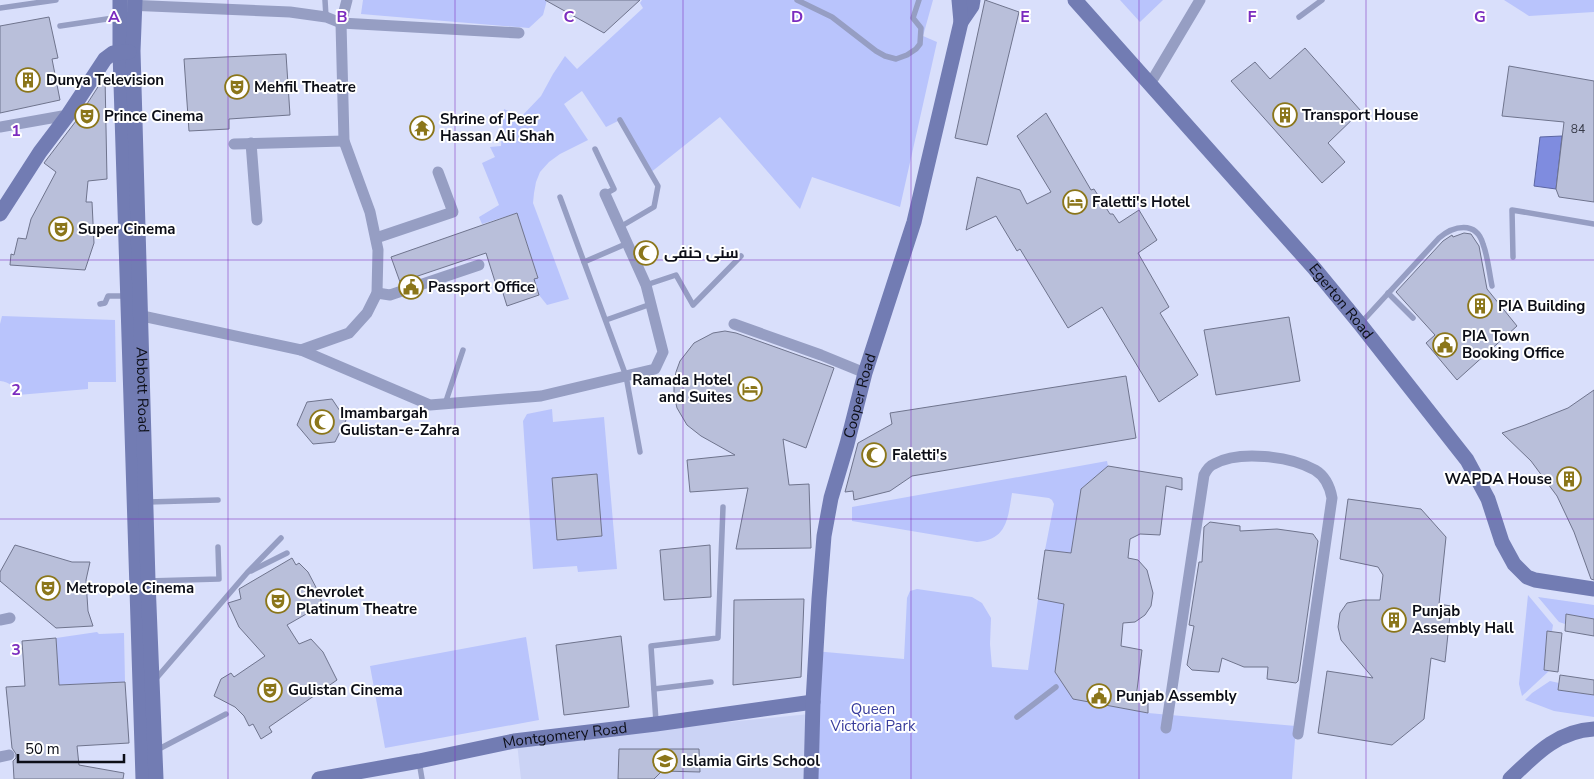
<svg xmlns="http://www.w3.org/2000/svg" width="1594" height="779" viewBox="0 0 1594 779" font-family="'Nunito Sans',Cairo,sans-serif">
<rect width="100%" height="100%" fill="#d9dffb"/>
<polygon fill="#cbd3f5" points="810,714 811,779 521,779 517,743"/>
<g fill="#b9c4fc">
<polygon points="363,0 547,0 543,15 529,28 361,14"/>
<polygon points="642,0 933,0 923,36 937,42 900,207 812,177 800,209 720,117 650,173 620,120 606,127 582,91 564,104 588,140 560,154 549,162 540,172 536,182 534,193 533,203 569,299 547,305 539,295 534,279 538,277 517,213 482,224 479,217 499,205 482,163 495,157 490,147 501,146 504,109 521,117 541,96 553,74 565,56 577,69 643,8 640,3"/>
<polygon points="1120,0 1163,0 1140,22"/>
<polygon points="1504,0 1594,0 1594,12 1529,16"/>
<path d="M 2,316 L 115,320 L 116,382 L 88,382 L 88,389 L 18,395 C 14,387 10,382 0,381 L 0,324 Z"/>
<polygon points="552,409 553,422 604,417 617,569 578,572 577,566 533,569 523,421 527,414"/>
<path d="M 1107,461 L 1108,466 L 1081,489 L 1071,553 L 1045,550 L 1054,504 L 1052,500 L 1049,498 L 1012,493 C 1008,518 1007,540 977,542 L 852,521 L 852,507 Z"/>
<polygon points="917,589 972,597 982,603 991,618 990,644 992,667 1028,670 1038,599 1064,604 1055,672 1073,699 1148,713 1296,726 1292,779 810,779 814,651 904,659 907,598 910,591"/>
<polygon points="1528,595 1553,625 1552,631 1547,631 1545,670 1549,671 1522,696 1519,684"/>
<polygon points="1538,597 1594,605 1594,619 1566,614 1565,624 1559,622"/>
<polygon points="97,632 99,634 124,633 125,682 59,685 56,638"/>
<polygon points="526,637 539,720 385,748 370,666"/>
<polygon points="1550,681 1559,683 1559,690 1593,695 1594,692 1594,717 1554,711 1525,700 1532,693"/>
</g>
<polygon fill="#7f8cdf" stroke="#5c66a3" points="1562,136 1556,189 1534,186 1540,137"/>
<g fill="#b9bfda" stroke="#6f748d">
<polygon points="545,0 640,0 604,33"/>
<polygon points="985,0 1019,12 987,145 955,138"/>
<polygon points="49,17 58,58 52,59 60,100 0,113 0,26"/>
<polygon points="1305,48 1361,111 1328,143 1345,162 1322,183 1231,81 1255,62 1270,79"/>
<polygon points="286,54 290,115 229,119 229,129 189,131 184,59"/>
<polygon points="1509,66 1594,81 1594,202 1559,197 1556,189 1564,122 1502,116"/>
<polygon points="105,76 107,179 88,181 86,202 92,202 94,243 85,270 10,265 11,254 14,255 18,238 26,239 31,219 56,172 44,163 76,121"/>
<polygon points="1046,113 1091,190 1094,189 1110,214 1113,214 1119,223 1139,210 1157,240 1138,253 1169,307 1160,313 1198,375 1159,402 1102,307 1068,328 1020,249 1017,251 996,216 966,230 977,177 1020,190 1027,204 1051,192 1017,136"/>
<polygon points="517,213 538,278 534,279 539,295 507,306 502,290 498,291 486,253 400,282 391,257"/>
<polygon points="1464,233 1471,234 1479,246 1487,289 1517,326 1457,380 1426,343 1435,335 1396,292 1443,241 1452,235 1453,237"/>
<polygon points="1289,317 1300,381 1216,395 1204,330"/>
<polygon points="725,331 736,333 834,368 806,448 783,439 789,485 809,484 811,548 736,549 748,488 690,492 687,460 735,455 701,436 687,425 677,408 674,395 674,383 676,372 680,361 694,343 713,333"/>
<polygon points="1126,376 1136,438 912,476 890,491 854,500 853,491 845,492 858,443 892,424 890,413"/>
<polygon points="1594,390 1594,580 1591,579 1574,532 1557,496 1531,461 1502,433 1525,425 1568,408"/>
<polygon points="332,399 346,420 335,442 313,444 297,425 307,402"/>
<polygon points="1108,466 1182,478 1182,490 1166,486 1160,535 1140,534 1130,539 1128,558 1138,560 1147,570 1153,593 1151,606 1145,615 1135,622 1123,623 1121,646 1142,650 1136,698 1148,700 1148,713 1073,699 1055,672 1064,604 1038,599 1045,550 1071,553 1081,489"/>
<polygon points="597,474 602,536 557,540 552,478"/>
<polygon points="1348,499 1421,509 1446,537 1439,604 1451,606 1445,662 1431,658 1424,719 1392,745 1318,733 1327,671 1373,678 1341,640 1338,627 1340,613 1347,603 1363,600 1380,600 1383,575 1378,567 1340,559"/>
<polygon points="1210,522 1240,526 1240,531 1277,529 1313,534 1318,541 1298,681 1296,683 1267,679 1268,667 1244,667 1222,658 1219,672 1192,670 1187,665 1194,626 1189,625 1190,619 1199,562 1202,562 1204,527"/>
<polygon points="15,545 72,562 90,562 86,580 87,596 88,611 93,626 56,628 0,581 0,572"/>
<polygon points="710,545 711,597 664,600 660,550"/>
<polygon points="292,558 296,565 299,563 308,572 320,595 322,605 287,625 299,644 311,639 323,652 337,680 269,727 272,732 261,739 253,724 249,726 244,716 235,707 214,696 221,679 231,673 234,677 265,656 239,627 228,603 241,599 239,589"/>
<polygon points="804,599 801,677 733,685 734,600"/>
<polygon points="1566,614 1594,619 1594,636 1565,631"/>
<polygon points="1547,631 1562,633 1558,672 1544,670"/>
<polygon points="621,636 629,707 564,715 556,645"/>
<polygon points="56,638 59,685 125,682 129,743 77,746 79,765 124,773 123,779 14,779 13,761 16,758 16,754 12,748 6,687 25,686 22,641"/>
<polygon points="1560,675 1594,680 1594,695 1558,690"/>
<polygon points="619,749 699,749 700,772 662,771 654,779 618,779"/>
</g>
<g fill="none" stroke-linecap="round" stroke-linejoin="round">
<g stroke="#969ec3" stroke-width="5.5">
<polyline points="325,0 326,17"/>
<polyline points="797,0 832,17 876,51 885,56 896,59 907,55 916,49 920,44 921,28 913,18 919,0"/>
<polyline points="0,8 56,0"/>
<polyline points="1299,17 1322,0"/>
<polyline points="60,26 120,17"/>
<polyline points="620,120 658,186 654,207 620,227"/>
<polyline points="595,149 614,189 605,194"/>
<polyline points="560,197 626,376 640,452"/>
<polyline points="1513,257 1512,210 1594,224"/>
<polyline points="584,262 628,243"/>
<polyline points="646,285 676,275 693,305 741,256"/>
<polyline points="1388,293 1413,318"/>
<polyline points="100,304 105,303 108,296 126,296"/>
<polyline points="606,320 651,304"/>
<path d="M 1360,324 L 1439,238 C 1453,226 1476,220 1483,244 C 1488,257 1489,272 1492,286"/>
<polyline points="445,404 463,350"/>
<polyline points="148,502 218,500"/>
<polyline points="251,571 287,553"/>
<polyline points="148,581 219,579 218,547"/>
<polyline points="154,681 247,573 281,538"/>
<polyline points="654,689 711,682"/>
<polyline points="1017,717 1056,687"/>
<polyline points="656,722 651,646 718,638 723,507"/>
<polyline points="157,750 226,714"/>
<polyline points="419,761 422,779"/>
</g>
<g stroke="#969ec3" stroke-width="11">
<polyline points="127,5 290,12 326,17 341,23 519,33"/>
<polyline points="1150,84 1200,0"/>
<polyline points="0,127 68,115"/>
<polyline points="251,143 257,220"/>
<polyline points="234,144 344,141"/>
<polyline points="376,238 453,212 438,172"/>
<polyline points="377,293 390,295 479,265"/>
<polyline points="133,314 301,350 430,405 541,396 655,369 663,352 646,285 605,194"/>
<polyline points="734,324 821,355 865,373"/>
<polyline points="301,350 349,333 367,313 377,293 378,250 370,212 344,141 341,23 347,0"/>
<polyline points="0,620 10,618"/>
<path d="M 1166,728 L 1204,475 C 1206,471 1209,466 1214,464 C 1239,450 1290,456 1315,470 C 1325,476 1330,487 1332,498 L 1298,734"/>
<polyline points="0,757 9,755"/>
</g>
<g stroke="#727cb3" stroke-width="15">
<polyline points="120,0 120,52 143,779"/>
<path id="s1" d="M 135,0 L 133,51 L 148,581 L 156,779"/>
<path id="s2" d="M 1075,0 L 1314,268 L 1360,324 L 1467,460 L 1488,499 L 1502,542 L 1514,564 L 1527,577 L 1535,580 L 1594,589"/>
<polyline points="961,22 972,6 973,0"/>
<polyline points="0,214 40,152 68,115 105,59 113,53 129,52"/>
<path id="s3" d="M 319,779 L 419,761 L 514,741 L 656,724 L 813,702"/>
<path id="s4" d="M 811,779 L 813,702 L 819,599 L 824,536 L 831,498 L 847,444 L 865,373 L 914,222 L 961,22 L 959,0"/>
<path d="M 1510,779 C 1535,755 1557,731 1594,729"/>
</g>
</g>
<path fill="none" stroke="#7b2cbf" stroke-width="1" stroke-opacity="0.55" d="M 228,0 L 228,779M 455,0 L 455,779M 683,0 L 683,779M 911,0 L 911,779M 1139,0 L 1139,779M 1366,0 L 1366,779M 0,260 L 1594,260M 0,519 L 1594,519"/>
<defs>
<g id="building-ring" transform="scale(1.25)"><circle r="9.5" fill="#fff" stroke="#8b761a" stroke-width="1.5"/><path d="M-4-6H4V6H1V3H-1V6H-4ZM-2.5-4.3h1.7v1.8h-1.7ZM.8-4.3h1.7v1.8H.8ZM-2.5-1h1.7V.8h-1.7ZM.8-1h1.7V.8H.8Z" fill="#8b761a"/></g>
<g id="theatre-ring" transform="scale(1.25)"><circle r="9.5" fill="#fff" stroke="#8b761a" stroke-width="1.5"/><path d="M-5-5.5Q0-4 5-5.5V0Q5 5 0 6Q-5 5-5 0ZM-3.3-2.5H-1v1.5H-3.3ZM1-2.5H3.3v1.5H1ZM-2.8 1Q0 5.5 2.8 1Z" fill="#8b761a"/></g>
<g id="temple-ring" transform="scale(1.25)"><circle r="9.5" fill="#fff" stroke="#8b761a" stroke-width="1.5"/><path d="M0-6L5-2H3V0L6.5 2.5H4V6H1.5V3h-3V6H-4V2.5H-6.5L-3 0V-2H-5Z" fill="#8b761a"/></g>
<g id="hotel-ring" transform="scale(1.25)"><circle r="9.5" fill="#fff" stroke="#8b761a" stroke-width="1.5"/><path d="M-6-4.5h1.5V1H6V5H4.5V3h-9V5H-6ZM-4 0a1.8 1.8 0 1 1 3.6 0ZM.5 0V-2.5h3Q6-2.5 6 0Z" fill="#8b761a"/></g>
<g id="mosque-ring" transform="scale(1.25)"><circle r="9.5" fill="#fff" stroke="#8b761a" stroke-width="1.5"/><path d="M3.5-4.9A6 6 0 1 0 3.5 4.9A5 5 0 1 1 3.5-4.9Z" fill="#8b761a"/></g>
<g id="civic-ring" transform="scale(1.25)"><circle r="9.5" fill="#fff" stroke="#8b761a" stroke-width="1.5"/><path d="M-.6-6.5H3V-4.5H.6V-3L4-1V1h2V6H-6V1h2V-1L-.6-3ZM-1.2 2.5V6h2.4V2.5Z" fill="#8b761a"/></g>
<g id="school-ring" transform="scale(1.25)"><circle r="9.5" fill="#fff" stroke="#8b761a" stroke-width="1.5"/><path d="M0-5L7-2L0 1L-7-2ZM-4 1L0 2.5L4 1V4Q0 6-4 4Z" fill="#8b761a"/></g>
</defs>
<g fill-rule="evenodd">
<use href="#building-ring" x="28" y="80"/>
<use href="#theatre-ring" x="237" y="87"/>
<use href="#building-ring" x="1285" y="115"/>
<use href="#theatre-ring" x="87" y="116"/>
<use href="#temple-ring" x="422" y="128"/>
<use href="#hotel-ring" x="1075" y="202"/>
<use href="#theatre-ring" x="61" y="229"/>
<use href="#mosque-ring" x="646" y="253"/>
<use href="#civic-ring" x="411" y="287"/>
<use href="#building-ring" x="1480" y="306"/>
<use href="#civic-ring" x="1445" y="345"/>
<use href="#hotel-ring" x="750" y="389"/>
<use href="#mosque-ring" x="322" y="422"/>
<use href="#mosque-ring" x="874" y="455"/>
<use href="#building-ring" x="1569" y="479"/>
<use href="#theatre-ring" x="48" y="588"/>
<use href="#theatre-ring" x="278" y="601"/>
<use href="#building-ring" x="1394" y="620"/>
<use href="#theatre-ring" x="270" y="690"/>
<use href="#civic-ring" x="1099" y="696"/>
<use href="#school-ring" x="665" y="761"/>
</g>
<g text-anchor="middle" dominant-baseline="central" stroke-width="4" stroke-linejoin="round" paint-order="stroke">
<g font-size="12" fill="#373a48">
<text x="1578" y="129">84</text>
</g>
<g font-size="15" font-weight="bold" fill="#0c0e17" stroke="#fff" text-anchor="start">
<text x="46" y="80">Dunya Television</text>
<text x="254" y="87">Mehfil Theatre</text>
<text x="1302" y="115">Transport House</text>
<text x="104" y="116">Prince Cinema</text>
<text x="440" y="119">Shrine of Peer<tspan x="440" dy="17">Hassan Ali Shah</tspan></text>
<text x="1092" y="202">Faletti's Hotel</text>
<text x="78" y="229">Super Cinema</text>
<text x="664" y="253">سنی حنفی</text>
<text x="428" y="287">Passport Office</text>
<text x="1498" y="306">PIA Building</text>
<text x="1462" y="336">PIA Town<tspan x="1462" dy="17">Booking Office</tspan></text>
<text x="732" y="380" text-anchor="end">Ramada Hotel<tspan x="732" dy="17">and Suites</tspan></text>
<text x="340" y="413">Imambargah<tspan x="340" dy="17">Gulistan-e-Zahra</tspan></text>
<text x="892" y="455">Faletti's</text>
<text x="1552" y="479" text-anchor="end">WAPDA House</text>
<text x="66" y="588">Metropole Cinema</text>
<text x="296" y="592">Chevrolet<tspan x="296" dy="17">Platinum Theatre</tspan></text>
<text x="1412" y="611">Punjab<tspan x="1412" dy="17">Assembly Hall</tspan></text>
<text x="288" y="690">Gulistan Cinema</text>
<text x="1116" y="696">Punjab Assembly</text>
<text x="682" y="761">Islamia Girls School</text>
</g>
<g font-size="15" fill="#0c0e17" stroke="#fff">
<text stroke="none"><textPath href="#s2" startOffset="402">Egerton Road</textPath></text>
<text stroke="none"><textPath href="#s1" startOffset="390">Abbott Road</textPath></text>
<text stroke="none"><textPath href="#s4" startOffset="388">Cooper Road</textPath></text>
<text stroke="none"><textPath href="#s3" startOffset="250">Montgomery Road</textPath></text>
</g>
<g font-size="15" fill="#383c9c" stroke="#fff">
<text x="873" y="709">Queen<tspan x="873" dy="17">Victoria Park</tspan></text>
</g>
</g>
<g font-size="16" text-anchor="middle" font-weight="bold" fill="#7b2cbf" stroke="#fff" stroke-width="4" stroke-linejoin="round" paint-order="stroke">
<text x="114" y="22">A</text>
<text x="342" y="22">B</text>
<text x="569" y="22">C</text>
<text x="797" y="22">D</text>
<text x="1025" y="22">E</text>
<text x="1252" y="22">F</text>
<text x="1480" y="22">G</text>
<text x="16" y="136">1</text>
<text x="16" y="395">2</text>
<text x="16" y="655">3</text>
</g>
<path d="M18 754v8h106v-8" fill="none" stroke="#0c0e17" stroke-width="2.5"/>
<text x="25" y="754" font-size="15" fill="#0c0e17" stroke="#ffffff" stroke-width="4" paint-order="stroke">50 m</text>
</svg>
